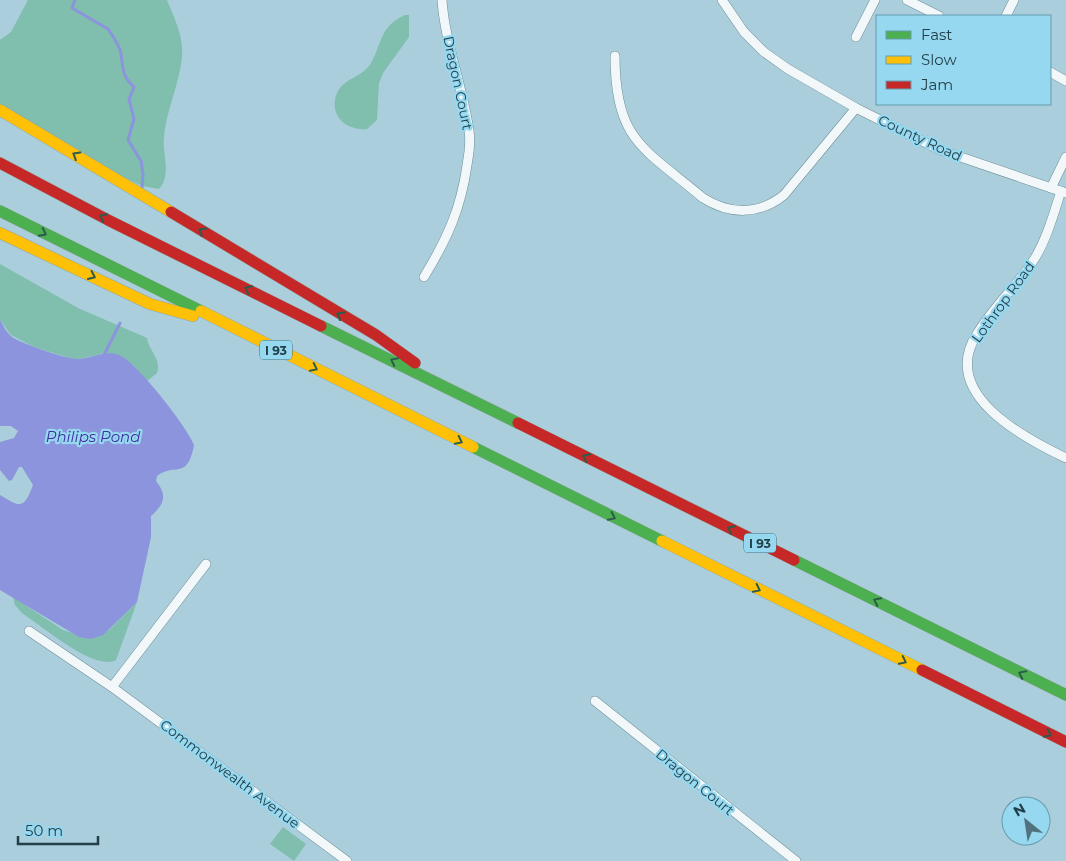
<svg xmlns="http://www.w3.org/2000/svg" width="1066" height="861" viewBox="0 0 1066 861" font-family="Montserrat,sans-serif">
<rect width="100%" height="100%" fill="#aacedb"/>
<g fill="#80beae">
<path d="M 28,0 L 167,0 C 173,15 181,31 182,47 C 184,74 166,109 164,137 C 162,153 172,176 159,189 L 142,186 L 0,117 L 0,40 L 11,32 Z"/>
<path d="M 405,15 L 409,15 L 409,37 L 383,73 L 379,83 L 377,120 L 367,129 C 346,131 328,115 337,93 C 344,78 363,77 371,63 C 383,42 379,27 405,15 Z"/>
<path d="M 0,264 L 78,308 L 147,338 C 149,351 162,360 157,373 L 147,381 L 134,366 L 104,353 L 76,360 L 34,347 L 11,335 L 0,320 Z"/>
<path d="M 13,597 L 63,630 L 91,639 L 109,630 L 137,602 L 116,660 C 95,672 42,626 22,613 L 15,605 Z"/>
<polygon points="283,827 306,844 294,861 270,844"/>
</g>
<path fill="#8b94dc" d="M 0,320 C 3,325 6,332 11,336 C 19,343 68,360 79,359 C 93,358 105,350 119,355 C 135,360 188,428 194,445 C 187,481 176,462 157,476 L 156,481 C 168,496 164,504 151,516 L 151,537 L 137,602 L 103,635 L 91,639 L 79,637 L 0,590 L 0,495 C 21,508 24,509 33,485 L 22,467 L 19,467 L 12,480 L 9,481 L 0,470 L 0,442 L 14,438 L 18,431 L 11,426 L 0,426 Z"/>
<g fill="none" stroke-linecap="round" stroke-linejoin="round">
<g stroke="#8b94dc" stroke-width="3">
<path d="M 75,0 L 72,8 L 108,29 C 113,36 120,46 121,54 C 123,67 122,77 134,87 L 129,99 L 134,119 L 128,140 L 141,161 L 143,174 L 142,188"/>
<polyline points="103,357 120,323"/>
</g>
<g stroke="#718e98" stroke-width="10">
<g id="street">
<polyline points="722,0 744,32 764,52 788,69 856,108 940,150 1066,193"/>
<polyline points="907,0 939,16"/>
<polyline points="1006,16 1014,0"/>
<polyline points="856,37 875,0"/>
<path d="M 615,56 C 615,141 644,148 703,198 C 730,215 759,215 784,195 L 856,108"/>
<polyline points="1050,72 1066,81"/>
<polyline points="1051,188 1066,157"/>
<path d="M 1061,191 C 1054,213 1047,238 1035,258 C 1018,285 993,307 977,334 C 939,393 1022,437 1066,458"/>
<path d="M 424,277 C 447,239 461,209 467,165 C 469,154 471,142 469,131 C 463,87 445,44 442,0"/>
<polyline points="29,631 112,687 347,861"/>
<polyline points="112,687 206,564"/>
<polyline points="595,701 796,861"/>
</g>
</g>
<g stroke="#94a5a0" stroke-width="12">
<g id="fast">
<polyline points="0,211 201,311"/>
<polyline points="321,326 518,423"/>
<polyline points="473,447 662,541"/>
<polyline points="794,560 1066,695"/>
</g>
</g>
<g stroke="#94a5a0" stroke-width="12">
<g id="slow">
<polyline points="0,110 171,212"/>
<polyline points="0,233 150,304 193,316"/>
<polyline points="201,311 473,447"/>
<polyline points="662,541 922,670"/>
</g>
</g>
<g stroke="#94a5a0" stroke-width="12">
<g id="jam">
<polyline points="0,163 108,220 321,326"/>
<polyline points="171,212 376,335 415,363"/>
<polyline points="518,423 794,560"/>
<polyline points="922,670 1066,742"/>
</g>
</g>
<use href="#street" stroke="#f2f8fa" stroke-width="9"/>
<use href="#fast" stroke="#4caf50" stroke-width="11"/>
<use href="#slow" stroke="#ffc107" stroke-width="11"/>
<use href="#jam" stroke="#c62828" stroke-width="11"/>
</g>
<defs><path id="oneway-chevron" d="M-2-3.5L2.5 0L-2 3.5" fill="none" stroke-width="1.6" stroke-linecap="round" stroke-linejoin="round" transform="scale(1.25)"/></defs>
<g stroke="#2d5b4b">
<use href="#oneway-chevron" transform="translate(76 155) rotate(-149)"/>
<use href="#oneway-chevron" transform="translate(103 217) rotate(-153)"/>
<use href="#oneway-chevron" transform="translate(202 231) rotate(-148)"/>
<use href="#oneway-chevron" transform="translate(43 233) rotate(27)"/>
<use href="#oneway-chevron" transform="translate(92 276) rotate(25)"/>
<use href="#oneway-chevron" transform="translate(248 289) rotate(-154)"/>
<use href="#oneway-chevron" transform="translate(340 315) rotate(-150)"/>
<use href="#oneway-chevron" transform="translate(394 361) rotate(-154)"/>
<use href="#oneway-chevron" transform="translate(314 368) rotate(26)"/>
<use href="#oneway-chevron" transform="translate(459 441) rotate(26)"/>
<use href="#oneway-chevron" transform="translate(586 457) rotate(-154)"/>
<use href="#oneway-chevron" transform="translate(612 517) rotate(26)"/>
<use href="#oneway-chevron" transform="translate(731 529) rotate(-154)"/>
<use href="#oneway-chevron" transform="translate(757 589) rotate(26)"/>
<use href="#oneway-chevron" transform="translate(877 601) rotate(-154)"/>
<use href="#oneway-chevron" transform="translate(903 661) rotate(26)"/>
<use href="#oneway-chevron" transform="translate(1022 674) rotate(-154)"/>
<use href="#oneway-chevron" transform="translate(1048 734) rotate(26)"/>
</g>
<g text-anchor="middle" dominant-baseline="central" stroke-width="4.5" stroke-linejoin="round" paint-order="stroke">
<g fill="#95d8f0" stroke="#456d7b" stroke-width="1">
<rect x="260" y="340.5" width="32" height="19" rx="4"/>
<rect x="744" y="533.5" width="32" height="19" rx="4"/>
</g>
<g font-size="12" font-weight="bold" fill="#233f49">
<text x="276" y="350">I 93</text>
<text x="760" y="543">I 93</text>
</g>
<g font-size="14" fill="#233f49" stroke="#95d8f0">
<text transform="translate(458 83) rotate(78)">Dragon Court</text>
<text transform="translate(920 138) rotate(25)">County Road</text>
<text transform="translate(1003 302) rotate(-54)">Lothrop Road</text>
<text transform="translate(230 774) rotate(37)">Commonwealth Avenue</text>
<text transform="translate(695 782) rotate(39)">Dragon Court</text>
</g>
<g font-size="15" font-style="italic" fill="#412ea1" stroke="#95d8f0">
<text x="93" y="436">Philips Pond</text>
</g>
</g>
<rect x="876" y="15" width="175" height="90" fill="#95d8f0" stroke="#679bad"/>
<rect x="886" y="31" width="25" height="8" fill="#4caf50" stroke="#679bad"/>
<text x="921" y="40" font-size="15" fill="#233f49">Fast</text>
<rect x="886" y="56" width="25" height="8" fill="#ffc107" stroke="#679bad"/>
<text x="921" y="65" font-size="15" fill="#233f49">Slow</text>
<rect x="886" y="81" width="25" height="8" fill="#c62828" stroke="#679bad"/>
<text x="921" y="90" font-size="15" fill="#233f49">Jam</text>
<g transform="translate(1026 821) rotate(330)"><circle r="24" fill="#95d8f0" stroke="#679bad"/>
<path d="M0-4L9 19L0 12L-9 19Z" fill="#52717c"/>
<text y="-8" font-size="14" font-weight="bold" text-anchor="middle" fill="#233f49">N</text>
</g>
<path d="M18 836v8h80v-8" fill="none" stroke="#233f49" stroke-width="2.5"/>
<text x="25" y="836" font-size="15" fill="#233f49" stroke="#95d8f0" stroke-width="4" paint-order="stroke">50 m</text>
</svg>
